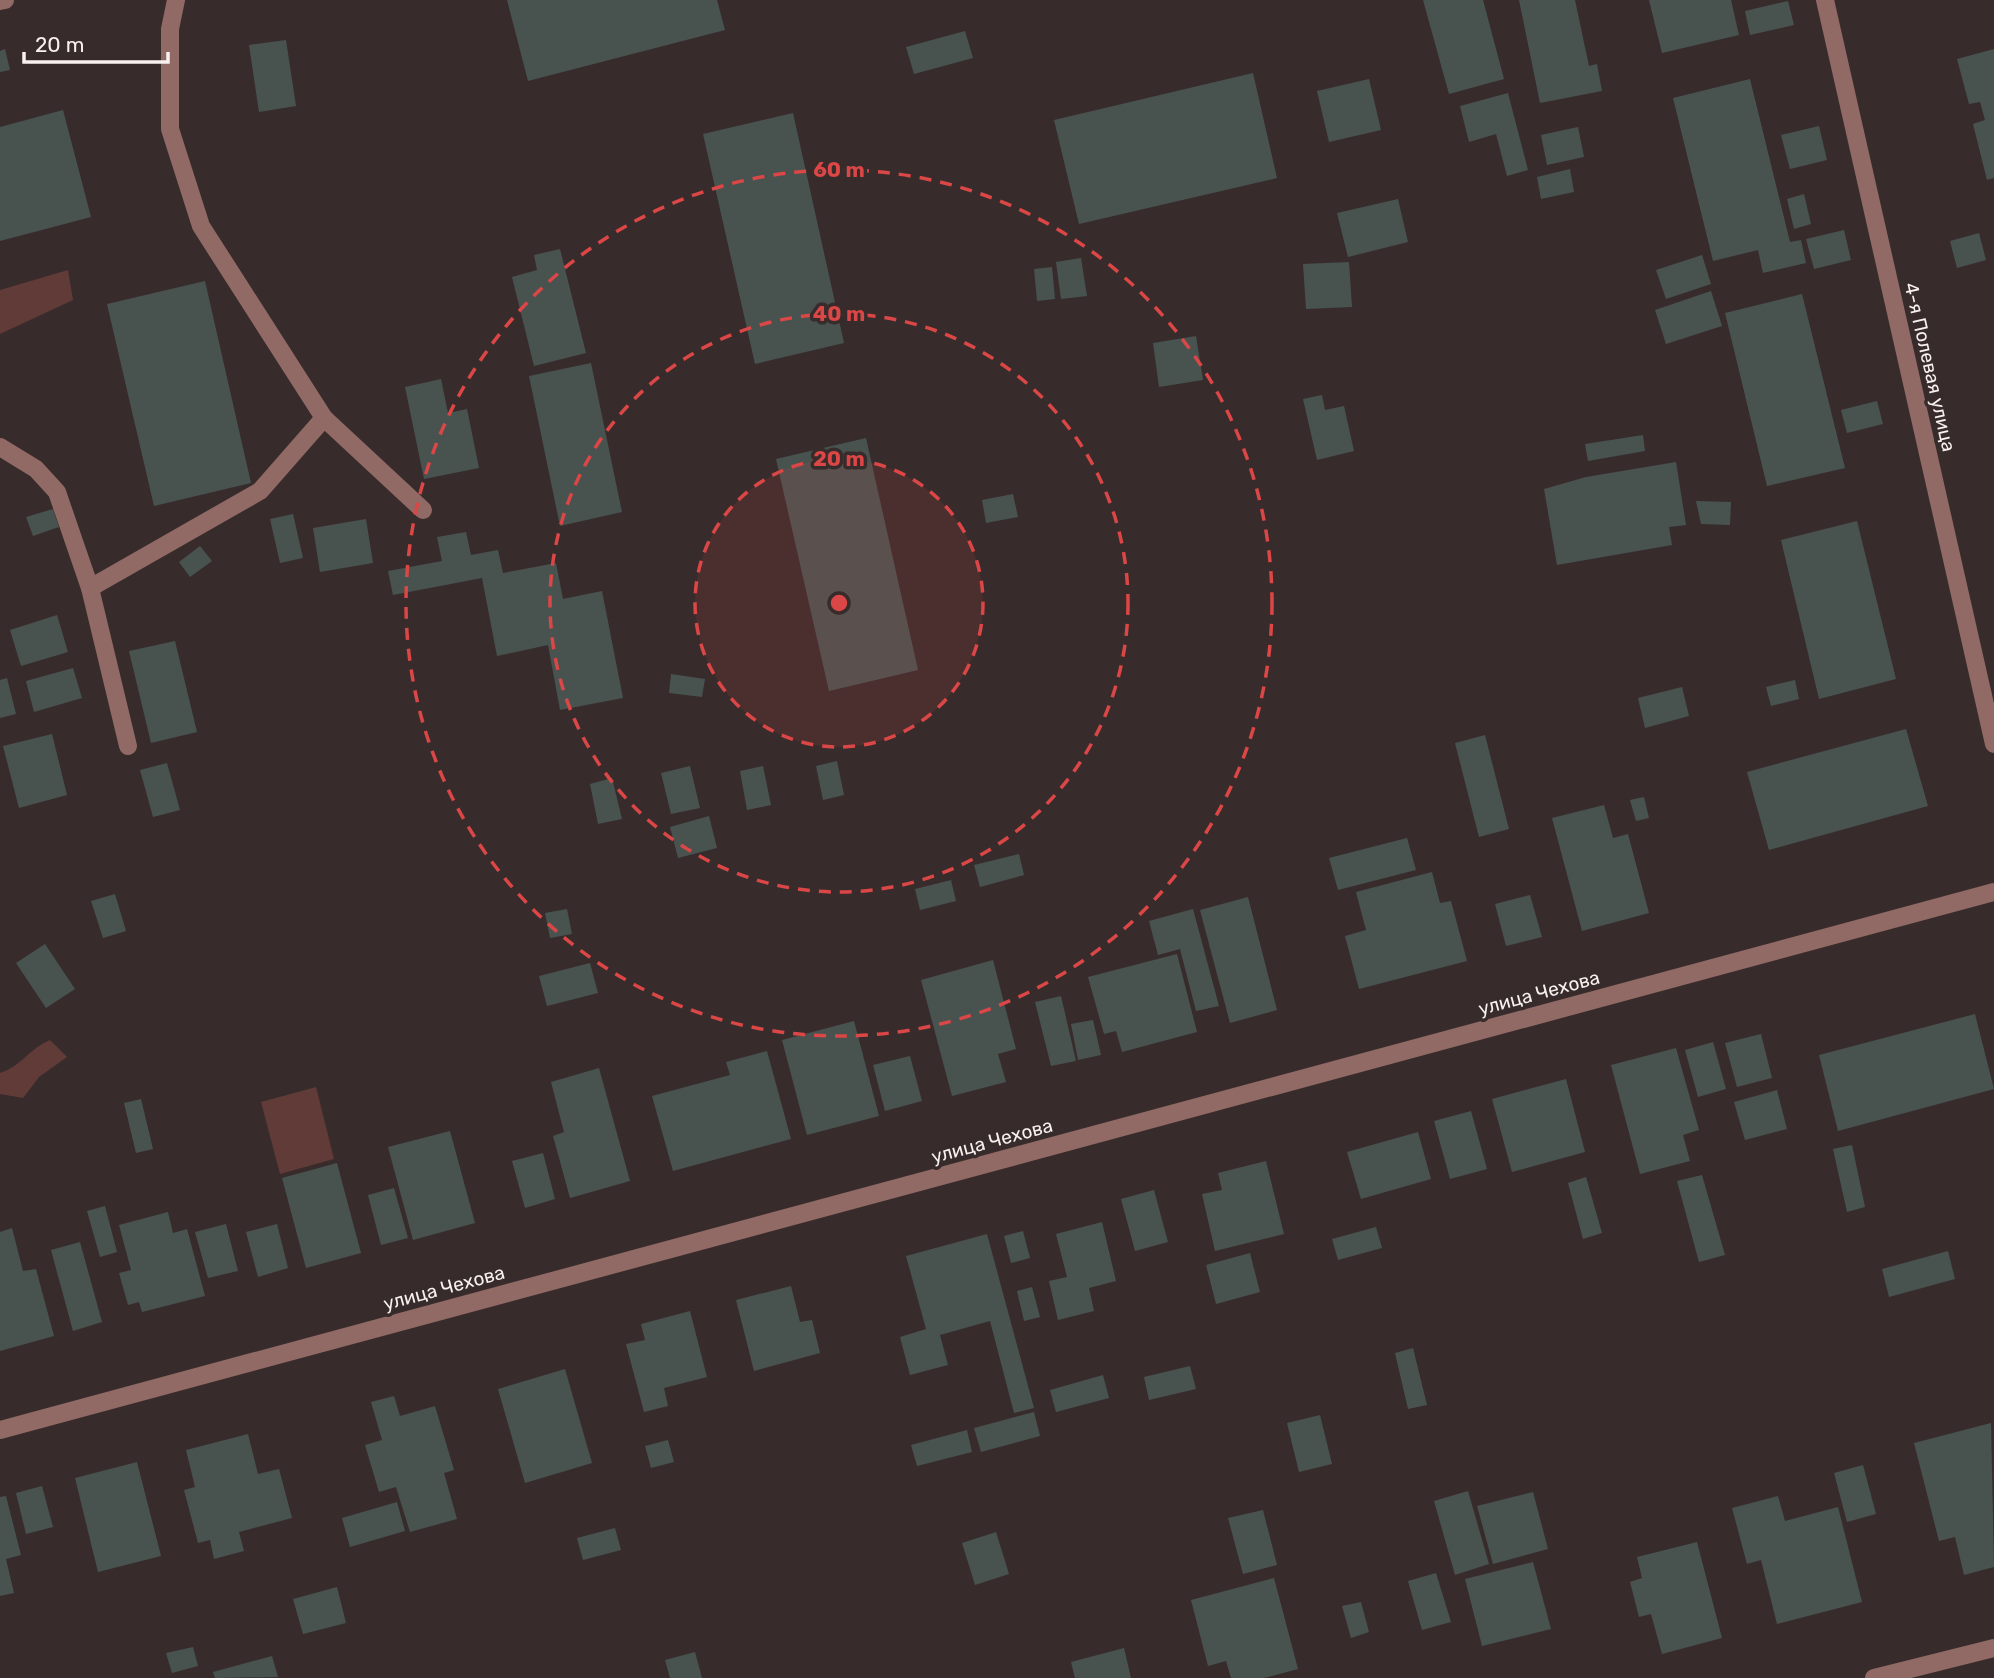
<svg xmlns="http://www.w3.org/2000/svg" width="1994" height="1678" viewBox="0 0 1994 1678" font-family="Rubik,sans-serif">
<rect width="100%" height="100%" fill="#372c2b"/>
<g fill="#603b37">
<polygon points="68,270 73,300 0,334 0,290"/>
<path d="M 50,1040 L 67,1057 L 39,1077 L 23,1098 L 0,1094 L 0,1073 C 22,1066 27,1050 50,1040 Z"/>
<polygon points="316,1087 334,1159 280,1174 261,1102"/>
</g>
<g fill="#485350">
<polygon points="507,0 717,0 725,30 528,81"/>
<polygon points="1423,0 1483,0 1504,79 1449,94"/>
<polygon points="1519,0 1575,0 1589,66 1597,64 1602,91 1540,103"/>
<polygon points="1649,0 1731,0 1739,35 1662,53"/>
<polygon points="1788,1 1794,25 1750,35 1745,11"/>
<polygon points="965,31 973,58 914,74 906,47"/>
<polygon points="286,40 296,106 259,112 249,45"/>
<polygon points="5,49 10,70 0,72 0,51"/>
<polygon points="1994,49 1994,178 1987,180 1973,124 1985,120 1980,102 1969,104 1957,59"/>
<polygon points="1253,73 1277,178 1079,224 1054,120"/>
<polygon points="1369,79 1381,130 1329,142 1317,91"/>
<polygon points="1750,79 1790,242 1801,240 1806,263 1763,273 1758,250 1713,261 1673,98"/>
<polygon points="1508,93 1528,170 1507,176 1496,134 1469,142 1460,106"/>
<polygon points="63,110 91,217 0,241 0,127"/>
<polygon points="793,113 844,343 755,364 703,134"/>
<polygon points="1819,126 1827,160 1790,169 1781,135"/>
<polygon points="1578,127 1584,157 1547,165 1541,135"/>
<polygon points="1570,169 1574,192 1541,199 1537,177"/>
<polygon points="1804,194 1811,224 1794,229 1787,199"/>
<polygon points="1398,199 1408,242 1348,257 1337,213"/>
<polygon points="1844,230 1851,260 1814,269 1806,239"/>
<polygon points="1979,233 1986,260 1957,268 1950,241"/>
<polygon points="560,249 586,353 534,366 512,277 537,270 534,255"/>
<polygon points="1702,255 1711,284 1666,299 1656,270"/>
<polygon points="1081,258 1087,296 1061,299 1056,262"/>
<polygon points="1349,262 1352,307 1306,309 1303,264"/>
<polygon points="1052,267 1055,299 1037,301 1034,269"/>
<polygon points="205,281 251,483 154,506 107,304"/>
<polygon points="1711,291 1722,326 1666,344 1655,310"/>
<polygon points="1802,294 1845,468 1767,486 1725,313"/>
<polygon points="1196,336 1203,380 1159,387 1153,343"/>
<polygon points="591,363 622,512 560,526 529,376"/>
<polygon points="441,379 448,413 467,409 479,468 424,479 405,387"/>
<polygon points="1322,395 1325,410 1344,406 1354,451 1317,460 1303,399"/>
<polygon points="1877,401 1883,424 1847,433 1841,410"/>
<polygon points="1643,435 1645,451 1588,461 1585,444"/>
<polygon points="866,438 918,670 829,691 776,459"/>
<polygon points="1676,462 1686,525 1669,527 1672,545 1557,565 1544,489 1586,477"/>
<polygon points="1013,494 1018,517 986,523 982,500"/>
<polygon points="1696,501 1731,502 1730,525 1701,524"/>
<polygon points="53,509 59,527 33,536 26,517"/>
<polygon points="293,514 303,558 280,563 270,519"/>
<polygon points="366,519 373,563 320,572 313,528"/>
<polygon points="1857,521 1896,679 1819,699 1781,540"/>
<polygon points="466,532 471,555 498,550 503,573 556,563 563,599 602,591 623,698 560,710 548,645 497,656 482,578 393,595 388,571 442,561 437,537"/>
<polygon points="200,546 212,561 190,577 179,562"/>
<polygon points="57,615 68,652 21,666 10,630"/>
<polygon points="175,641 197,732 151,743 129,651"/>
<polygon points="73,668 82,698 34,712 26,681"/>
<polygon points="671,674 705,679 702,697 669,693"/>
<polygon points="7,678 16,714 0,718 0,680"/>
<polygon points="1795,680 1799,699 1771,706 1766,687"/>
<polygon points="1682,687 1689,716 1645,728 1638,698"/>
<polygon points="1906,729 1928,806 1769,850 1747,772"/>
<polygon points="52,734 67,795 19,808 3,746"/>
<polygon points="1485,735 1509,829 1479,837 1455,743"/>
<polygon points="837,761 844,795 823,800 816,766"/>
<polygon points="167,763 180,810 153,817 140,770"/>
<polygon points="690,766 700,808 671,814 661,773"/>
<polygon points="763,766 771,805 747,810 740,771"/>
<polygon points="612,778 622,819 598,824 590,784"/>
<polygon points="1644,797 1649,818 1636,821 1630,800"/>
<polygon points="1604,805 1613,838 1628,834 1649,913 1582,931 1552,818"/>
<polygon points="709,816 717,848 678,858 670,827"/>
<polygon points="1407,838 1416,870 1338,890 1329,858"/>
<polygon points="1019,854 1024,875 980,887 974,865"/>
<polygon points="1432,872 1440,903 1451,901 1467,961 1359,989 1345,936 1366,930 1356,892"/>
<polygon points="951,880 956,901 920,910 915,889"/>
<polygon points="115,894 126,931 103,938 91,901"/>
<polygon points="1530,895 1542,937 1506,946 1495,904"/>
<polygon points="1248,897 1277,1010 1230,1023 1200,910"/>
<polygon points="567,909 572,934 550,938 545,913"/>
<polygon points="1193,909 1219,1006 1196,1011 1180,949 1158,955 1149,921"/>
<polygon points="45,944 75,989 46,1008 16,963"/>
<polygon points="1177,954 1197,1032 1122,1052 1116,1031 1104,1034 1088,977"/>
<polygon points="993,960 1016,1049 998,1054 1006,1082 952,1096 921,980"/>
<polygon points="590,963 598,993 547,1006 539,976"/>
<polygon points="1061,996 1076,1061 1051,1066 1035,1002"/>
<polygon points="1975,1014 1994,1089 1838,1131 1819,1055"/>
<polygon points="1093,1020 1101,1055 1078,1060 1071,1024"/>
<polygon points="854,1021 879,1116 807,1135 782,1040"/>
<polygon points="1761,1034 1772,1078 1737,1087 1725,1043"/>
<polygon points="1713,1042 1726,1089 1698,1097 1685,1050"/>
<polygon points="1676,1048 1699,1130 1683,1135 1690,1161 1640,1174 1611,1065"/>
<polygon points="767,1051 791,1139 673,1171 652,1096 730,1075 726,1062"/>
<polygon points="910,1056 922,1101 885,1111 873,1065"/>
<polygon points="599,1068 630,1181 570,1198 553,1136 564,1132 551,1082"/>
<polygon points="1566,1079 1585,1152 1512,1172 1492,1099"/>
<polygon points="1777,1090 1787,1129 1745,1140 1734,1102"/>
<polygon points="141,1099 153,1149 136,1153 124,1103"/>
<polygon points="1471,1111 1487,1169 1450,1179 1434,1121"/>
<polygon points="450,1131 475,1223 413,1240 388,1147"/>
<polygon points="1418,1132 1431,1179 1361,1199 1347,1152"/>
<polygon points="1852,1145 1865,1207 1847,1212 1833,1149"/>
<polygon points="543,1153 555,1199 525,1208 512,1161"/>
<polygon points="1266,1161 1284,1234 1215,1251 1202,1194 1222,1190 1218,1173"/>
<polygon points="337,1163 361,1253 306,1268 282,1178"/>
<polygon points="1702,1175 1725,1255 1699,1262 1677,1181"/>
<polygon points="1586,1177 1602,1233 1583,1239 1568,1183"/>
<polygon points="394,1188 408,1238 381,1245 368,1195"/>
<polygon points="1154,1190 1168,1242 1135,1251 1121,1199"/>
<polygon points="105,1206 117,1252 100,1257 87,1211"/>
<polygon points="168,1212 173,1233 187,1229 205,1296 142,1312 139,1302 128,1305 119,1273 131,1270 119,1225"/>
<polygon points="1102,1222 1116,1281 1089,1288 1094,1311 1058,1320 1049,1281 1067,1277 1056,1234"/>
<polygon points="226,1224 238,1271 208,1278 195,1232"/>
<polygon points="277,1224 288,1268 258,1277 246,1232"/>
<polygon points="1376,1227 1382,1248 1338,1260 1332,1239"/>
<polygon points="12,1228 23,1271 36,1269 54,1336 0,1351 0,1232"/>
<polygon points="1023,1231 1030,1258 1011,1263 1004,1236"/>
<polygon points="987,1234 1034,1408 1014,1413 990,1321 940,1335 948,1365 910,1375 900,1337 926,1329 906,1256"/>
<polygon points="80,1242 102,1322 73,1331 51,1250"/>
<polygon points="1948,1251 1955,1279 1889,1297 1882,1269"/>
<polygon points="1250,1253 1260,1292 1216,1304 1206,1265"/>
<polygon points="791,1286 800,1322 812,1320 820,1353 754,1371 736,1300"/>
<polygon points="1032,1287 1040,1317 1024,1321 1017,1291"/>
<polygon points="690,1311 707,1377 664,1388 668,1406 644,1412 626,1344 645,1340 641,1324"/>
<polygon points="1413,1348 1427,1405 1408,1409 1395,1353"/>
<polygon points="1190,1366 1196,1389 1149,1400 1144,1377"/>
<polygon points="565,1369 592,1463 525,1483 498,1389"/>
<polygon points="1103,1375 1109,1398 1056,1412 1050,1390"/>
<polygon points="394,1396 400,1416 435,1406 454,1470 444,1473 457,1519 410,1532 396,1487 379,1492 365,1445 382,1440 371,1402"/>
<polygon points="1034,1412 1040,1436 981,1452 974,1428"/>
<polygon points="1320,1415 1332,1464 1299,1472 1287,1423"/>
<polygon points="1991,1423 1994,1567 1964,1575 1955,1537 1939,1541 1914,1443"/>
<polygon points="967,1430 972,1452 917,1466 911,1445"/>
<polygon points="248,1434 258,1474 279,1469 292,1518 239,1532 244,1551 214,1559 210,1540 198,1543 184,1490 195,1487 186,1450"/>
<polygon points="668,1440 674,1462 651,1468 645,1446"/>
<polygon points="137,1462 161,1556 98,1572 75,1478"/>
<polygon points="1863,1465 1876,1514 1847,1522 1834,1473"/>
<polygon points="42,1486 53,1527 26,1534 16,1493"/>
<polygon points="1468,1491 1489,1564 1455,1575 1434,1501"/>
<polygon points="1533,1492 1548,1549 1493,1564 1477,1506"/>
<polygon points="6,1496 21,1555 6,1559 14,1593 0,1596 0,1497"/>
<polygon points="1778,1496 1785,1521 1838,1507 1862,1602 1777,1624 1761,1560 1747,1564 1732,1508"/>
<polygon points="397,1502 405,1531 350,1547 342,1518"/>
<polygon points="1263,1510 1277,1565 1243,1574 1228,1518"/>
<polygon points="615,1528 621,1550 583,1560 577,1538"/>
<polygon points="996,1532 1009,1574 975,1585 962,1543"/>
<polygon points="1697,1542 1722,1638 1662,1654 1651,1614 1639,1617 1630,1582 1642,1578 1637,1557"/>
<polygon points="1533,1562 1551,1629 1482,1646 1465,1579"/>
<polygon points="1436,1573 1451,1622 1422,1630 1408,1581"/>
<polygon points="1274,1578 1298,1669 1264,1678 1231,1678 1226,1661 1208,1666 1191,1600"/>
<polygon points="337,1587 346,1623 303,1634 293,1599"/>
<polygon points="1361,1602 1369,1632 1351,1638 1342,1606"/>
<polygon points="193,1647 198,1666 172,1673 166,1653"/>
<polygon points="1124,1648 1131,1678 1075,1678 1071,1662"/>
<polygon points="695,1652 702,1678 670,1678 665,1660"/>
<polygon points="272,1656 278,1677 215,1678 213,1672"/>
</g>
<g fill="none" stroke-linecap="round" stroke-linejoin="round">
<g stroke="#916965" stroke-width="18">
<polyline points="176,0 170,29 170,129 201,226 324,418 423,510"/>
<polyline points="0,447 36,469 57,492 90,588 128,746"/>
<polyline points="90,588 260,491 324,418"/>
</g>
<g stroke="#916965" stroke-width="18">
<polyline points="1825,0 1994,744"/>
<polyline points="0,1 5,0"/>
<polyline points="0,1430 1994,892"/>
<polyline points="1874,1678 1994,1648"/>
</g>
</g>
<circle cx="839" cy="603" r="144" fill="#db4646" fill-opacity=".12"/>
<g fill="none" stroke="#db4646" stroke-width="3.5" stroke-dasharray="12 9">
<circle cx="839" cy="603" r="144"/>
<circle cx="839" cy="603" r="289"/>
<circle cx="839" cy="603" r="433"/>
</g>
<g text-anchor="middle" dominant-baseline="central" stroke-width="7" stroke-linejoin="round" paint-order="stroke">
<g font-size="19" fill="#f8f1f0" stroke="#372c2b">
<text transform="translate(1930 367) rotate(77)">4-я Полевая улица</text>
<text transform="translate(1539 993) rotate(-15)">улица Чехова</text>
<text transform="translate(992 1141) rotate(-15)">улица Чехова</text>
<text transform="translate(444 1288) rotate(-15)">улица Чехова</text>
</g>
</g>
<circle cx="839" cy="603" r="10" fill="#db4646" stroke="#372c2b" stroke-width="3.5"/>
<g font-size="21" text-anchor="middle" font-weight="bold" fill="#db4646" stroke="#372c2b" stroke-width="7" stroke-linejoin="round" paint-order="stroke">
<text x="839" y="177">60 m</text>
<text x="839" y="321">40 m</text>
<text x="839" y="466">20 m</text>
</g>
<path d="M24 52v10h144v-10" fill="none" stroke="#f8f1f0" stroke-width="3.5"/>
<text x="35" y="52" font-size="21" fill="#f8f1f0" stroke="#372c2b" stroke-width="5" paint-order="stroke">20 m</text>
</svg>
